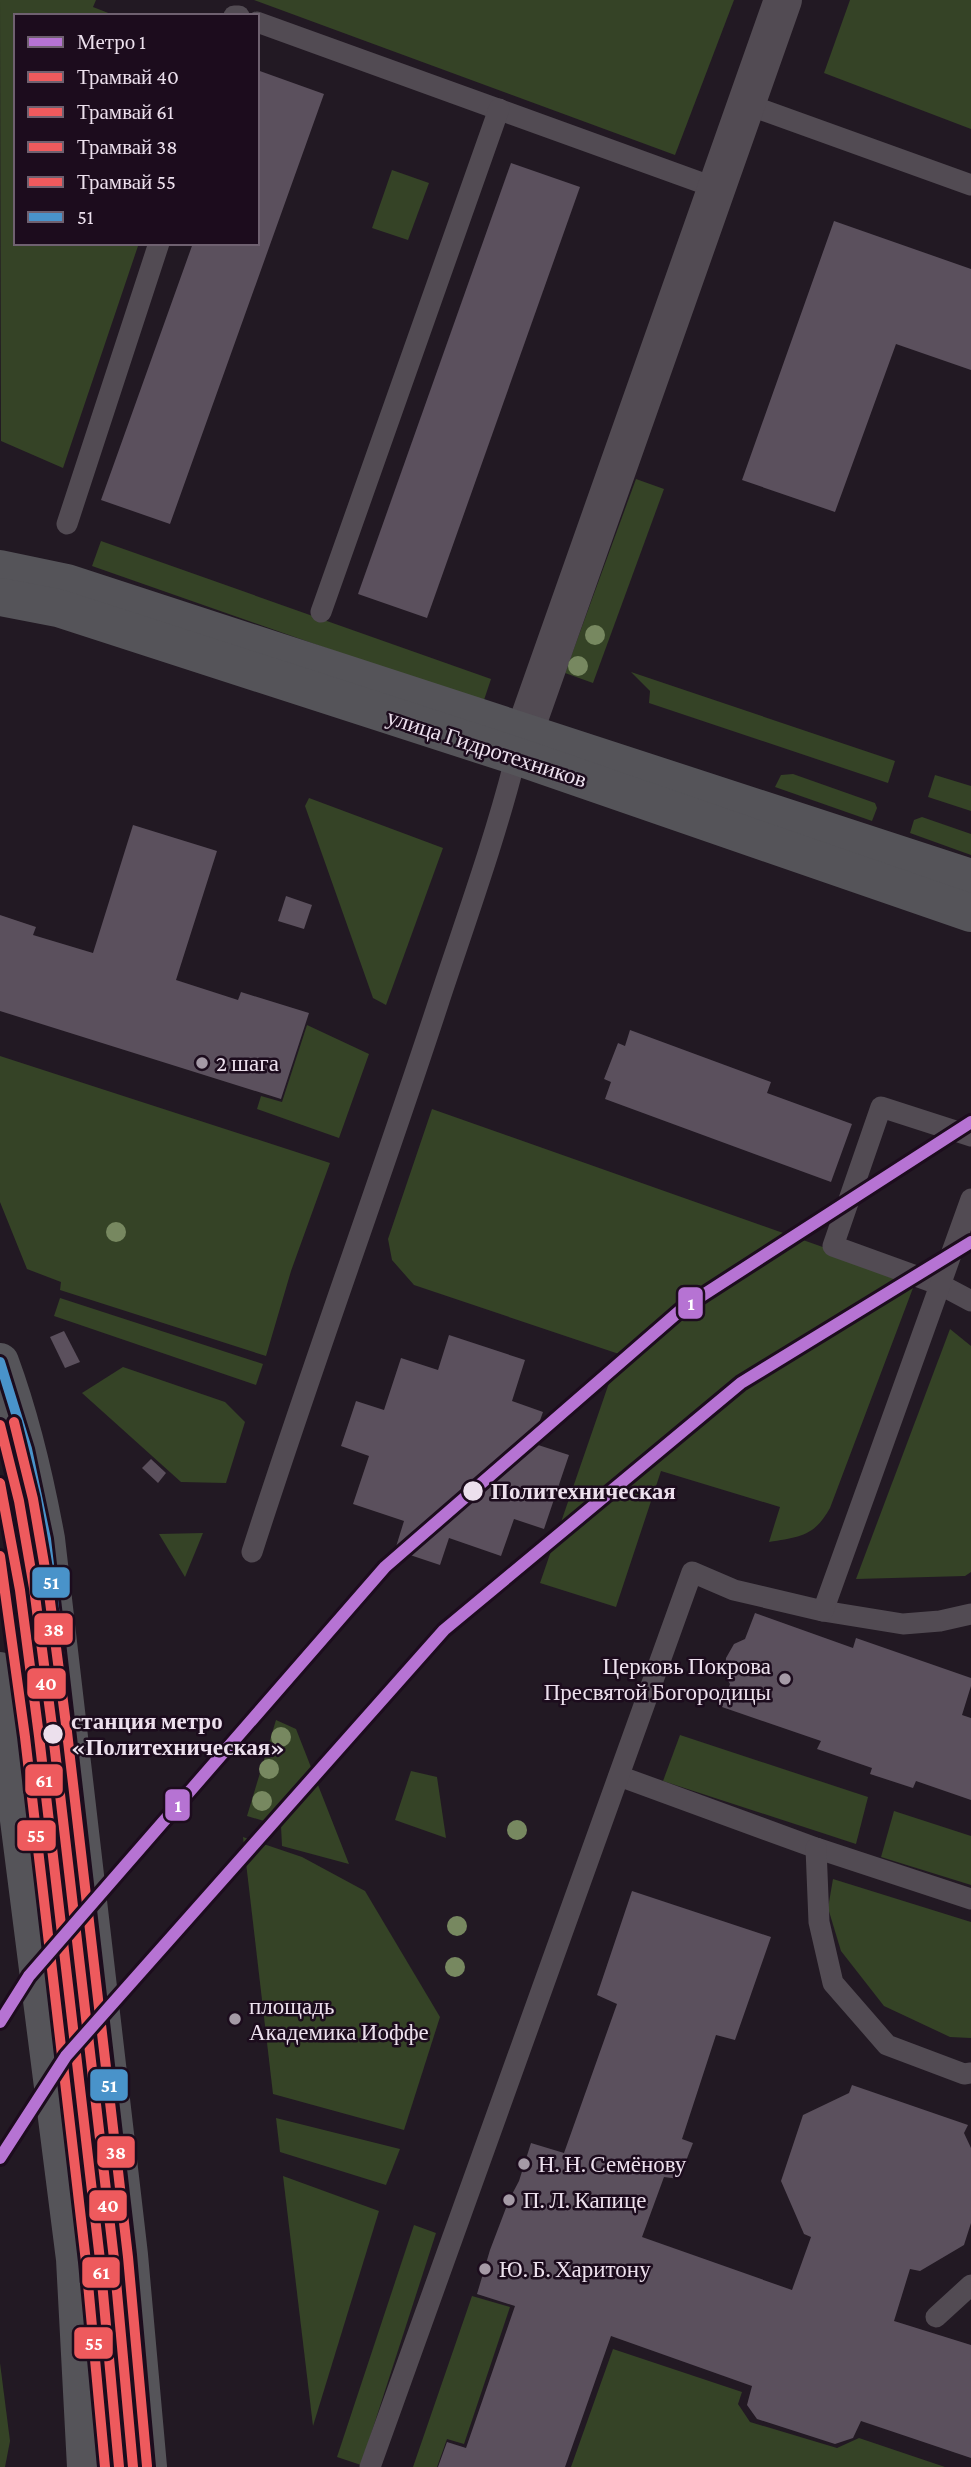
<svg xmlns="http://www.w3.org/2000/svg" width="971" height="2467" viewBox="0 0 971 2467" font-family="'Crimson Pro',serif">
<rect width="100%" height="100%" fill="#221923"/>
<g fill="#354326">
<polygon points="0,0 96,0 93,7 116,16 16,16 16,243 139,243 63,468 1,441"/>
<polygon points="254,0 734,0 675,155"/>
<polygon points="850,0 971,0 971,129 824,73"/>
<polygon points="392,170 429,183 408,240 372,228"/>
<polygon points="636,479 664,489 593,683 565,673"/>
<polygon points="101,541 491,679 483,703 92,566"/>
<polygon points="631,672 895,761 888,783 649,703 650,691"/>
<polygon points="793,774 875,803 877,808 872,821 775,787 781,775"/>
<polygon points="935,775 971,786 971,811 928,797"/>
<polygon points="309,798 443,848 386,1005 373,998 305,806"/>
<polygon points="922,817 971,834 971,855 910,833 914,820"/>
<polygon points="307,1025 369,1054 339,1138 257,1109 261,1096 282,1102"/>
<polygon points="0,1056 330,1163 291,1271 266,1356 60,1290 61,1282 27,1269 0,1202"/>
<path d="M 432,1109 L 916,1280 L 830,1508 C 814,1537 799,1537 769,1542 L 780,1507 L 661,1471 L 616,1607 L 540,1583 L 619,1354 L 414,1285 L 392,1260 L 388,1239 Z"/>
<polygon points="60,1298 263,1364 256,1385 54,1316"/>
<polygon points="950,1329 971,1346 971,1572 965,1576 856,1579"/>
<polygon points="123,1367 225,1402 245,1422 226,1483 181,1482 82,1393"/>
<polygon points="203,1533 185,1577 159,1534"/>
<polygon points="276,1720 296,1729 349,1864 282,1846 281,1826 247,1816"/>
<polygon points="680,1735 868,1797 856,1844 663,1781"/>
<polygon points="411,1771 437,1777 446,1838 395,1820"/>
<polygon points="894,1811 971,1836 971,1885 881,1857"/>
<polygon points="243,1837 302,1857 365,1891 440,2017 404,2130 273,2094"/>
<polygon points="833,1879 971,1922 971,2038 950,2037 884,2006 841,1951 828,1908"/>
<polygon points="276,2118 400,2149 386,2185 280,2152"/>
<polygon points="283,2176 379,2211 313,2426"/>
<polygon points="414,2225 436,2233 361,2465 337,2457"/>
<polygon points="472,2296 510,2307 464,2444 447,2439 437,2467 413,2467"/>
<polygon points="613,2349 742,2392 738,2404 750,2422 837,2448 859,2438 945,2467 571,2467"/>
<polygon points="0,2363 10,2441 5,2467 0,2467"/>
</g>
<g fill="#5b505d">
<polygon points="257,70 324,94 170,524 101,500 193,243 257,243"/>
<polygon points="511,163 580,187 427,618 358,594"/>
<polygon points="834,221 971,269 971,370 896,344 835,512 742,480"/>
<polygon points="133,825 217,851 176,980 238,1000 241,992 309,1013 281,1099 0,1011 0,915 36,927 33,935 93,953"/>
<polygon points="286,896 312,905 304,929 278,921"/>
<polygon points="630,1030 771,1082 767,1093 852,1124 831,1182 605,1099 611,1082 604,1079 618,1043 625,1046"/>
<polygon points="64,1331 80,1362 65,1368 50,1337"/>
<polygon points="449,1335 525,1360 512,1401 543,1412 532,1443 569,1455 544,1529 514,1519 501,1556 449,1538 440,1565 395,1550 404,1521 353,1504 369,1456 341,1446 356,1401 384,1410 401,1358 438,1370"/>
<polygon points="151,1459 166,1473 158,1483 142,1468"/>
<polygon points="755,1613 853,1648 856,1638 971,1678 971,1686 962,1715 971,1718 971,1800 916,1781 913,1788 870,1774 872,1768 817,1749 821,1741 722,1707 730,1684 725,1675 726,1658 734,1644 745,1639"/>
<polygon points="632,1891 771,1937 735,2040 716,2035 682,2139 693,2143 679,2179 664,2177 642,2237 792,2290 811,2237 804,2234 781,2181 803,2115 849,2093 852,2085 968,2125 964,2133 971,2148 971,2223 964,2245 920,2271 910,2269 894,2321 971,2345 971,2458 861,2421 853,2438 835,2444 757,2419 747,2405 752,2386 611,2336 565,2467 438,2467 447,2442 466,2448 515,2306 477,2294 490,2250 509,2200 519,2181 531,2143 564,2153 617,2004 597,1995"/>
</g>
<g fill="none" stroke-linecap="round" stroke-linejoin="round">
<g stroke="#524b53" stroke-width="21">
<polyline points="234,16 239,16"/>
<polyline points="257,22 716,188"/>
<polyline points="746,104 971,185"/>
<polyline points="67,524 159,243"/>
<polyline points="321,612 499,109"/>
<polyline points="971,1136 881,1107 833,1246 941,1285 971,1301"/>
<path d="M 252,1552 C 311,1368 378,1187 438,1004 C 465,922 495,840 516,756"/>
<polyline points="823,1611 903,1624 940,1621 971,1614"/>
<polyline points="619,1776 816,1848 971,1899"/>
<polyline points="816,1848 819,1922 833,1983 887,2045 964,2074 971,2073"/>
<polyline points="936,2317 971,2285"/>
<polyline points="370,2467 692,1572 734,1590 823,1611 971,1199"/>
</g>
<polyline stroke="#524b53" stroke-width="38" points="516,756 783,0"/>
<g stroke="#555459" stroke-width="38">
<polyline points="0,569 67,583 971,878"/>
<polyline points="0,597 58,608 516,756 971,913"/>
<path d="M 0,1362 C 21,1419 35,1479 46,1539 L 129,2255 L 148,2467"/>
<polyline points="0,1671 75,2259 86,2467"/>
</g>
<g stroke="#1c0c1d" stroke-width="16">
<polyline id="bus-1" points="0,1362 27,1449 46,1539 129,2255 148,2467"/>
</g>
<use href="#bus-1" stroke="#4993ca" stroke-width="10"/>
<g stroke="#1c0c1d" stroke-width="16">
<polyline id="tram-1" points="0,1425 19,1501 34,1588 53,1734 114,2259 133,2467"/>
</g>
<g stroke="#1c0c1d" stroke-width="16">
<polyline id="tram-2" points="0,1483 20,1590 39,1736 100,2260 119,2467"/>
</g>
<g stroke="#1c0c1d" stroke-width="16">
<polyline id="tram-3" points="14,1422 33,1499 48,1586 67,1732 128,2257 147,2466"/>
</g>
<g stroke="#1c0c1d" stroke-width="16">
<polyline id="tram-4" points="0,1556 25,1737 86,2262 105,2467"/>
</g>
<use href="#tram-1" stroke="#ee5a5d" stroke-width="10"/>
<use href="#tram-2" stroke="#ee5a5d" stroke-width="10"/>
<use href="#tram-3" stroke="#ee5a5d" stroke-width="10"/>
<use href="#tram-4" stroke="#ee5a5d" stroke-width="10"/>
<g stroke="#1c0c1d" stroke-width="18">
<g id="metro-1">
<polyline points="0,2022 29,1976 385,1567 683,1308 971,1122"/>
<polyline points="0,2158 66,2056 444,1630 741,1383 971,1242"/>
</g>
</g>
<use href="#metro-1" stroke="#b673d3" stroke-width="12"/>
</g>
<g fill="#778860">
<circle cx="595" cy="635" r="10"/>
<circle cx="578" cy="666" r="10"/>
<circle cx="116" cy="1232" r="10"/>
<circle cx="281" cy="1737" r="10"/>
<circle cx="269" cy="1769" r="10"/>
<circle cx="262" cy="1801" r="10"/>
<circle cx="517" cy="1830" r="10"/>
<circle cx="457" cy="1926" r="10"/>
<circle cx="455" cy="1967" r="10"/>
</g>
<g fill="#a59aa6" stroke="#1c0c1d" stroke-width="2.5">
<circle cx="202" cy="1063" r="7"/>
<circle cx="785" cy="1679" r="7"/>
<circle cx="235" cy="2019" r="7"/>
<circle cx="524" cy="2164" r="7"/>
<circle cx="509" cy="2200" r="7"/>
<circle cx="485" cy="2269" r="7"/>
</g>
<g fill="#ece0ed" stroke="#1c0c1d" stroke-width="2.5">
<circle cx="473" cy="1491" r="11"/>
<circle cx="53" cy="1734" r="11"/>
</g>
<g text-anchor="middle" dominant-baseline="central" stroke-width="5" stroke-linejoin="round" paint-order="stroke">
<g font-size="23" fill="#ece0ed" stroke="#1c0c1d">
<text transform="translate(487 748) rotate(18)">улица Гидротехников</text>
</g>
<g font-size="23" fill="#ece0ed" stroke="#1c0c1d" text-anchor="start">
<text x="216" y="1063">2 шага</text>
<text x="771" y="1666" text-anchor="end">Церковь Покрова<tspan x="771" dy="26">Пресвятой Богородицы</tspan></text>
<text x="249" y="2006">площадь<tspan x="249" dy="26">Академика Иоффе</tspan></text>
<text x="538" y="2164">Н. Н. Семёнову</text>
<text x="523" y="2200">П. Л. Капице</text>
<text x="499" y="2269">Ю. Б. Харитону</text>
</g>
<g font-size="23" font-weight="bold" fill="#ece0ed" stroke="#1c0c1d" text-anchor="start">
<text x="491" y="1491">Политехническая</text>
<text x="71" y="1721">станция метро<tspan x="71" dy="26">«Политехническая»</tspan></text>
</g>
</g>
<g stroke="#1c0c1d" stroke-width="2.5">
<rect x="677" y="1286" width="27" height="34" rx="7" fill="#b673d3"/>
<rect x="31" y="1566" width="40" height="33" rx="7" fill="#4993ca"/>
<rect x="33" y="1612" width="41" height="34" rx="7" fill="#ee5a5d"/>
<rect x="26" y="1667" width="41" height="33" rx="7" fill="#ee5a5d"/>
<rect x="24" y="1763" width="40" height="34" rx="7" fill="#ee5a5d"/>
<rect x="164" y="1788" width="27" height="34" rx="7" fill="#b673d3"/>
<rect x="16" y="1819" width="41" height="33" rx="7" fill="#ee5a5d"/>
<rect x="89" y="2068" width="40" height="34" rx="7" fill="#4993ca"/>
<rect x="96" y="2135" width="40" height="34" rx="7" fill="#ee5a5d"/>
<rect x="88" y="2189" width="40" height="33" rx="7" fill="#ee5a5d"/>
<rect x="81" y="2256" width="40" height="33" rx="7" fill="#ee5a5d"/>
<rect x="73" y="2326" width="41" height="34" rx="7" fill="#ee5a5d"/>
</g>
<g font-size="19" text-anchor="middle" font-weight="bold" fill="#fff">
<text x="691" y="1310">1</text>
<text x="51" y="1589">51</text>
<text x="54" y="1636">38</text>
<text x="46" y="1690">40</text>
<text x="44" y="1787">61</text>
<text x="178" y="1812">1</text>
<text x="36" y="1842">55</text>
<text x="109" y="2092">51</text>
<text x="116" y="2159">38</text>
<text x="108" y="2212">40</text>
<text x="101" y="2279">61</text>
<text x="94" y="2350">55</text>
</g>
<rect x="14" y="14" width="245" height="231" fill="#1c0c1d" stroke="#6f6170" stroke-width="2"/>
<rect x="28" y="37" width="35" height="10" fill="#b673d3" stroke="#6f6170" stroke-width="2"/>
<text x="77" y="49" font-size="21" fill="#ece0ed">Метро 1</text>
<rect x="28" y="72" width="35" height="10" fill="#ee5a5d" stroke="#6f6170" stroke-width="2"/>
<text x="77" y="84" font-size="21" fill="#ece0ed">Трамвай 40</text>
<rect x="28" y="107" width="35" height="10" fill="#ee5a5d" stroke="#6f6170" stroke-width="2"/>
<text x="77" y="119" font-size="21" fill="#ece0ed">Трамвай 61</text>
<rect x="28" y="142" width="35" height="10" fill="#ee5a5d" stroke="#6f6170" stroke-width="2"/>
<text x="77" y="154" font-size="21" fill="#ece0ed">Трамвай 38</text>
<rect x="28" y="177" width="35" height="10" fill="#ee5a5d" stroke="#6f6170" stroke-width="2"/>
<text x="77" y="189" font-size="21" fill="#ece0ed">Трамвай 55</text>
<rect x="28" y="212" width="35" height="10" fill="#4993ca" stroke="#6f6170" stroke-width="2"/>
<text x="77" y="224" font-size="21" fill="#ece0ed">51</text>
</svg>
